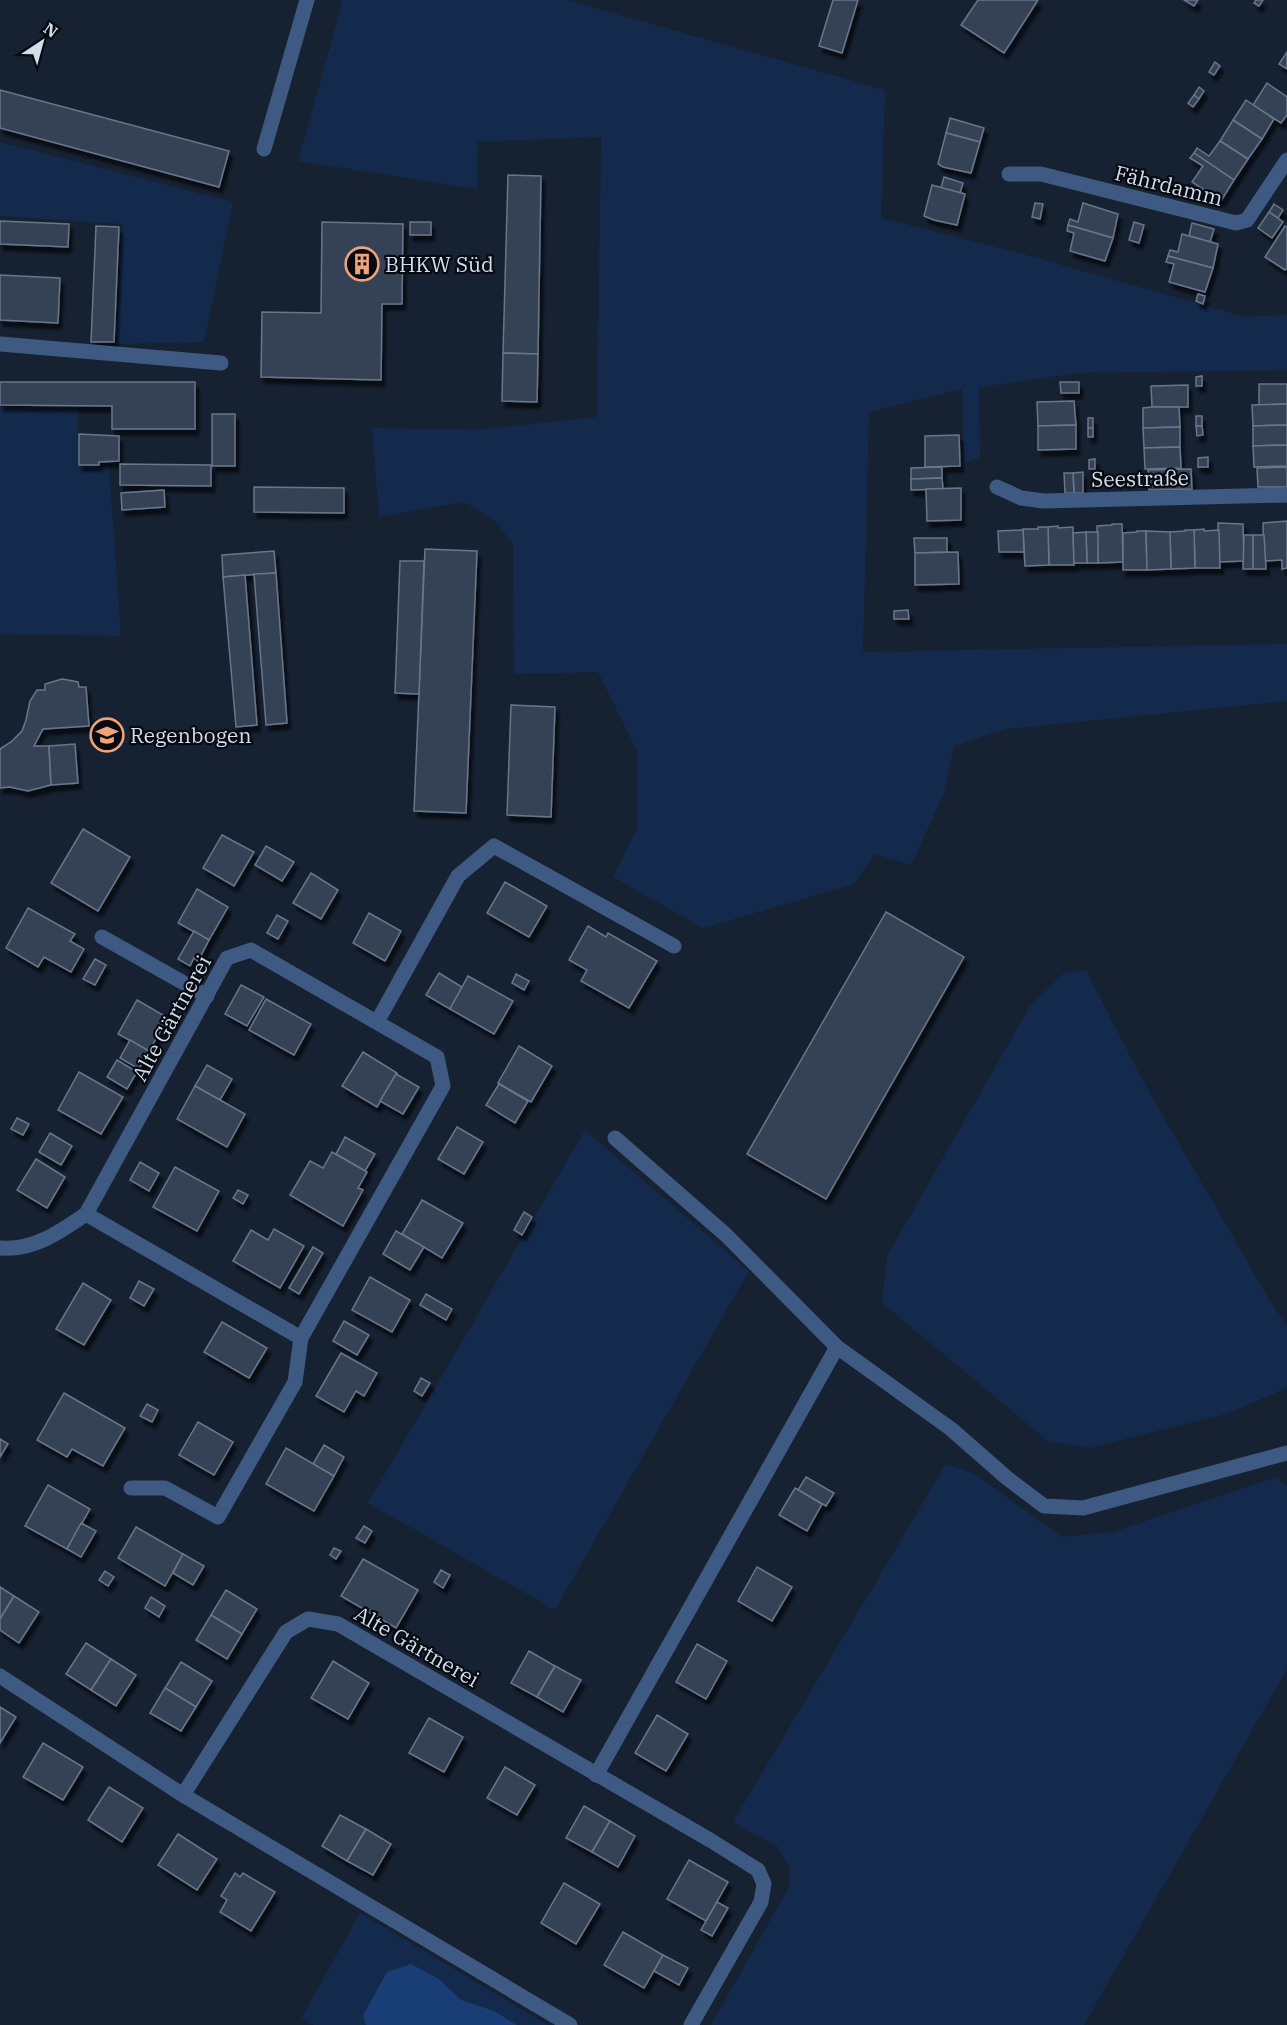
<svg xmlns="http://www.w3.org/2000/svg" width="1287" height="2025" viewBox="0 0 1287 2025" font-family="'IBM Plex Serif',serif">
<defs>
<filter id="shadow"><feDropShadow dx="3.5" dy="6" stdDeviation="1.5" flood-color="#0009"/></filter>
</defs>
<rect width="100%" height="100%" fill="#162132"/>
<g fill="#142a4d">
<polygon points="343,0 567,0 885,90 881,218 1020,253 1245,317 1287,315 1287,370 1078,373 979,387 980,458 964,463 962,389 869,412 863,652 1287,644 1287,701 1006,729 954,746 943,796 911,865 874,854 854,884 703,928 613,877 637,829 637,751 598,672 514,674 513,545 496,521 464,502 379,517 372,428 476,430 597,417 601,137 478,142 477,189 298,161"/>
<polygon points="0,142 233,202 204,342 116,344 122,224 0,216"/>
<polygon points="0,407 78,407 78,466 109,466 121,636 0,634"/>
<polygon points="1086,970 1143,1081 1270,1301 1287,1326 1287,1388 1226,1414 1089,1448 1048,1441 882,1303 887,1256 1030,1006 1064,973"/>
<polygon points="585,1130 749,1271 555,1610 368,1503"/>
<polygon points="946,1464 975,1474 1062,1537 1113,1532 1276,1477 1287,1486 1287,1669 1084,2025 711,2025 789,1887 789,1867 777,1846 733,1822"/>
<polygon points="360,1913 548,2025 314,2025 301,2018"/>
</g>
<polygon fill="#193d75" points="411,1964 439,1979 461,2000 494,2011 517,2025 366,2025 363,2015 387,1972"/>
<g fill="#364255" stroke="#68768a" stroke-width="1.5" filter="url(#shadow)">
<polygon points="833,0 858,0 842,53 819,46"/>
<polygon points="978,0 1038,0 1004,53 961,25"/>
<polygon points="1184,0 1198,0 1194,6"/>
<polygon points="1256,0 1263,0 1259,6 1254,3"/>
<polygon points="1287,52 1287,69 1279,64"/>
<polygon points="1215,62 1220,66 1214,75 1209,72"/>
<polygon points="1267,83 1287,97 1287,115 1281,123 1253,105"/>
<polygon points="1199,87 1204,91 1199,99 1194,95"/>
<polygon points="0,90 229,151 219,187 0,128"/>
<polygon points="1194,95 1199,99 1193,107 1188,103"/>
<polygon points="1246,100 1274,119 1262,139 1233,120"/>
<polygon points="950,118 984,128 980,142 946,133"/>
<polygon points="1233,120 1262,139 1248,159 1220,141"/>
<polygon points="946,133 980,142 971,173 943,167 938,164"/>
<polygon points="1220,141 1248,159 1234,180 1194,153 1197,148 1209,156"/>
<polygon points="1194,153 1234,180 1221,201 1192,182 1203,166 1190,158"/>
<polygon points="508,175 541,176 538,354 503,353"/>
<polygon points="944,177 963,183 960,193 941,188"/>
<polygon points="932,185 965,194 957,225 934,220 924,216"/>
<polygon points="1035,203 1043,204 1040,219 1032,217"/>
<polygon points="1083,203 1118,214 1113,238 1068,225 1070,219 1078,222"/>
<polygon points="1274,204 1283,210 1278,218 1269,212"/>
<polygon points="1269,212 1283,222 1272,238 1258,228"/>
<polygon points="0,221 69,224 68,247 0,244"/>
<polygon points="322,222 403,224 402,304 382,304 381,380 261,377 262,312 321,313"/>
<rect x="410" y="222" width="21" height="13"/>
<polygon points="1134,222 1144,225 1139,243 1129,240"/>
<polygon points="1192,223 1214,229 1210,242 1189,236"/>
<polygon points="1068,225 1113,238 1105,261 1070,251 1074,233 1067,231"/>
<polygon points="96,226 119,227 114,342 91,342"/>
<polygon points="1285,226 1287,227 1287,268 1285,270 1265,257"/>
<polygon points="1182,234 1218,244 1213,268 1168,256 1170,250 1178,252"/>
<polygon points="1168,256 1213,268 1205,292 1169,282 1174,264 1166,262"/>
<polygon points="0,275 60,278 58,323 0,320"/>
<polygon points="1198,294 1205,296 1203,304 1196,301"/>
<polygon points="503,353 538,354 537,402 502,401"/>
<polygon points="1202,376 1202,386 1196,386 1196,377"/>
<polygon points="0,382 195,382 195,429 112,429 112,406 0,405"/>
<polygon points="1060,382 1079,382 1079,393 1061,393"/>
<polygon points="1259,384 1287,384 1287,404 1259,405"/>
<polygon points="1188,385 1188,407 1152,407 1151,386"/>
<polygon points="1074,401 1076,425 1038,426 1037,402"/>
<polygon points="1287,404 1287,425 1253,426 1252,405"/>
<polygon points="1152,407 1179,407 1180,427 1143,428 1143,408"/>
<rect x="212" y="414" width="23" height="52"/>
<rect x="1196" y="416" width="6" height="10"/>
<rect x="1088" y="418" width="5" height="10"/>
<polygon points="1076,425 1076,449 1038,450 1038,426"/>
<polygon points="1287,425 1287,445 1253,446 1253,426"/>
<polygon points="1196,426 1202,426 1203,435 1197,436"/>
<polygon points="1180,427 1180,447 1144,448 1143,428"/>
<rect x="1088" y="428" width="5" height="9"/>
<polygon points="79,434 119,436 119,461 99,462 99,465 79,465"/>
<polygon points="959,435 960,466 925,467 925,436"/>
<polygon points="1287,445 1287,466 1254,467 1253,446"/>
<polygon points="1180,447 1181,468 1145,469 1144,448"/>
<polygon points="1208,457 1208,467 1198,467 1198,458"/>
<polygon points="1095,459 1095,469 1089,469 1089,460"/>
<polygon points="120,464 211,465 211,486 120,485"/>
<polygon points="942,467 942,478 911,479 911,468"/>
<polygon points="1287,467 1287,487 1258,487 1257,468"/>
<polygon points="1191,469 1192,489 1149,490 1148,470"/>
<polygon points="1083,472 1083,493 1074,493 1073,473"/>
<polygon points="1064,473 1073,473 1074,493 1065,493"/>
<polygon points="942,478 943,489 911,490 911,479"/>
<polygon points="254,487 344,488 344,513 254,512"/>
<polygon points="961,488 961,520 927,521 926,489"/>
<polygon points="164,490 165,507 122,510 121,493"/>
<polygon points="1287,521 1287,568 1282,569 1282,560 1264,561 1263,523"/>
<polygon points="1218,523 1243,524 1244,561 1219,562"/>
<polygon points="1112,524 1122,524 1123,562 1098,563 1097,526 1112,525"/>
<polygon points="1058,526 1058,528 1073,527 1074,565 1049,565 1048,527"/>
<polygon points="1038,527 1048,527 1049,565 1025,566 1023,529 1038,529"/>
<polygon points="1204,529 1204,531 1219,530 1220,568 1195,568 1194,530"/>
<polygon points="1023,530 1024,552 999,552 998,531"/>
<polygon points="1185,530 1194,530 1195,568 1171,569 1170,532 1185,531"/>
<polygon points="1137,531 1146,531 1147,570 1123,570 1123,533 1137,532"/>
<polygon points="1146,531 1170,532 1171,569 1147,570"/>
<polygon points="1086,532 1098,532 1098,563 1087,563"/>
<polygon points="1086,532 1087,563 1074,563 1073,533"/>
<polygon points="1244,535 1253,535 1253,569 1243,569"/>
<polygon points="1253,535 1264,535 1266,569 1253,569"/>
<polygon points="914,538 947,538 947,552 915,553"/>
<polygon points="425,549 477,551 466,813 414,811"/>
<polygon points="274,551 276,573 223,577 222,555"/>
<polygon points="958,552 959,584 915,585 915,553"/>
<polygon points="400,561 424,561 419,694 395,693"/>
<polygon points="276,573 287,723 266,725 254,574"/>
<polygon points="245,575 257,725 236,727 223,577"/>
<polygon points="908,610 909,619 894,619 894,611"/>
<polygon points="62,679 78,682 79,687 86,687 89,726 43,729 34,746 49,746 51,785 28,791 10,787 0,788 0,749 11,742 22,731 26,720 30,701 37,690 45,690 45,684"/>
<polygon points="511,705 555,707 551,817 507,815"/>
<polygon points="75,744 78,783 51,785 49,746"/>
<polygon points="83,829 130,857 98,911 51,883"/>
<polygon points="222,835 254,852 234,886 203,868"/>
<polygon points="266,846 294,862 282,881 255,865"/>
<polygon points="311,873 338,890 321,919 293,903"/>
<polygon points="505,882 547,906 529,937 487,913"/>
<polygon points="197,889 228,907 209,940 178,923"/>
<polygon points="28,908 75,934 70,941 84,949 71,972 44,957 38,967 6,948"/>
<polygon points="886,912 964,957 826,1199 747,1154"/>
<polygon points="369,913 401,931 385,961 353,943"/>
<polygon points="277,915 288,921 278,939 267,933"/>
<polygon points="588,926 606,937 608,933 657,961 629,1008 581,981 587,970 569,960"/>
<polygon points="194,931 209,940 198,961 194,958 190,966 178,959"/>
<polygon points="95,959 106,965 95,985 83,979"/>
<polygon points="439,973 462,987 450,1009 426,995"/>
<polygon points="516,974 529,981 524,990 512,983"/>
<polygon points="468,976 513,1001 494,1034 450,1009"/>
<polygon points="241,985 264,997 247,1026 225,1014"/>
<polygon points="266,999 311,1024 294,1055 249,1030"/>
<polygon points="137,1000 168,1018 149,1051 118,1034"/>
<polygon points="130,1040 149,1051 139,1069 120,1058"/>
<polygon points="519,1046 552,1066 531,1102 498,1083"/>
<polygon points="363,1052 397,1073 377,1107 342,1086"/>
<polygon points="117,1060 137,1072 127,1089 107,1077"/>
<polygon points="207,1065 232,1079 220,1100 195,1086"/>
<polygon points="79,1072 123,1097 101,1134 58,1110"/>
<polygon points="396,1074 419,1087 403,1114 380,1101"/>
<polygon points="499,1084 528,1101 515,1123 486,1105"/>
<polygon points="195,1086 245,1114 227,1147 177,1119"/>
<polygon points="17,1118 29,1124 23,1135 11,1129"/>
<polygon points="457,1127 483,1142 464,1174 438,1159"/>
<polygon points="50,1133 72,1146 61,1165 39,1152"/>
<polygon points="345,1137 375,1154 365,1171 336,1154"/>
<polygon points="332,1152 367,1172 358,1188 363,1190 343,1226 290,1195 310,1161 323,1168"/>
<polygon points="36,1159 65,1177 47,1208 17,1190"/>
<polygon points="140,1162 159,1173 149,1191 130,1180"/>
<polygon points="175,1167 219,1191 197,1231 153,1207"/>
<polygon points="238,1190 248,1195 243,1204 233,1198"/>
<polygon points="422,1200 463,1223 442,1258 402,1234"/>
<polygon points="524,1212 532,1217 522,1235 514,1230"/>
<polygon points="274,1229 304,1246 280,1288 233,1261 251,1230 268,1240"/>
<polygon points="396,1231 424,1247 410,1270 383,1254"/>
<polygon points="313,1247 323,1253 299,1294 289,1288"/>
<polygon points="370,1277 410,1300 392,1332 352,1310"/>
<polygon points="139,1281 154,1289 144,1306 130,1298"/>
<polygon points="83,1283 111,1300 84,1345 56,1329"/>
<polygon points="426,1294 452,1309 446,1320 420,1305"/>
<polygon points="344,1321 369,1335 357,1355 333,1341"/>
<polygon points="222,1322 267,1348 249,1378 204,1352"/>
<polygon points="341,1353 377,1373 364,1396 356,1391 344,1412 316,1396"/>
<polygon points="421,1378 430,1383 422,1396 414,1391"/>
<polygon points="64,1393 125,1428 103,1466 72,1449 67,1457 37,1440"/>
<polygon points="147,1404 158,1410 152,1422 140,1416"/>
<polygon points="198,1422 233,1442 214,1475 179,1455"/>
<polygon points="0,1439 8,1444 0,1457"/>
<polygon points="324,1445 344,1457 334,1476 313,1464"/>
<polygon points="286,1448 334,1476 314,1511 266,1484"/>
<polygon points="806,1477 834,1493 826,1506 798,1490"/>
<polygon points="48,1485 90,1509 67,1549 25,1526"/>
<polygon points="795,1488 822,1504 807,1531 779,1515"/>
<polygon points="81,1523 96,1531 81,1557 67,1549"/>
<polygon points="364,1526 372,1531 365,1543 356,1538"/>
<polygon points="136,1527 183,1554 165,1586 118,1558"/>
<polygon points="334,1548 341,1551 336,1559 330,1555"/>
<polygon points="183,1554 204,1566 193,1585 173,1573"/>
<polygon points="363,1559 418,1590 396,1628 341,1596"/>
<polygon points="757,1567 792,1587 772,1621 738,1601"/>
<polygon points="441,1570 450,1575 443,1588 434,1582"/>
<polygon points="105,1571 114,1577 108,1586 99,1580"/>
<polygon points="0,1587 14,1596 0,1619"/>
<polygon points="226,1590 257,1609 242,1634 211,1615"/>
<polygon points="14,1596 39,1612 19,1643 0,1630 0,1619"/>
<polygon points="151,1597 165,1606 159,1617 145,1608"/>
<polygon points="211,1615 242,1634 227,1659 196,1640"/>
<polygon points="86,1643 111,1659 91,1690 66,1674"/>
<polygon points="697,1644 727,1661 706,1699 676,1682"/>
<polygon points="529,1651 555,1666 537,1697 511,1683"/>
<polygon points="111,1659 136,1675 116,1706 91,1690"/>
<polygon points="333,1661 369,1683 348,1719 311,1698"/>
<polygon points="181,1662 212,1681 196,1707 165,1688"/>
<polygon points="555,1666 581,1680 563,1712 537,1697"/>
<polygon points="165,1688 196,1707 181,1731 150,1713"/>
<polygon points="0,1707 16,1717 0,1743"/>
<polygon points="657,1715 688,1734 666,1771 635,1753"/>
<polygon points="429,1718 463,1737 444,1772 409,1753"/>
<polygon points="43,1743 83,1767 63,1800 23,1777"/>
<polygon points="505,1767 535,1785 517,1815 487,1798"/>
<polygon points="109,1787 143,1808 122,1842 88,1820"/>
<polygon points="584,1806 610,1821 592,1852 566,1838"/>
<polygon points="340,1815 366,1829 347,1861 322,1846"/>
<polygon points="610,1821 635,1836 618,1867 592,1852"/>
<polygon points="366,1829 391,1844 373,1875 347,1861"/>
<polygon points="178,1834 217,1859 197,1890 158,1865"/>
<polygon points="689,1860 728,1882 706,1921 667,1899"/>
<polygon points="235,1873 240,1877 243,1873 275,1892 251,1931 220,1912 227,1900 221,1896"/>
<polygon points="564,1883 600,1904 576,1944 541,1923"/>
<polygon points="717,1902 728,1908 712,1936 701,1930"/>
<polygon points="623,1932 663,1955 644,1988 604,1965"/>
<polygon points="663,1955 688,1968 679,1985 654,1971"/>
</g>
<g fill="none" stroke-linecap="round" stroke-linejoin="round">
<g stroke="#3f5a82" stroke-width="15">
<polyline points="264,149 307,0"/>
<polyline points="1009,174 1041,174 1236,223 1247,220 1287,160"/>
<polyline points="0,344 221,363"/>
<polyline points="997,487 1021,498 1044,501 1287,495"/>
<polyline points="102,937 207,996"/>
<polyline points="377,1022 458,876 494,846 674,946"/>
<polyline points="615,1138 726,1235 837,1347 951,1429 1007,1478 1044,1506 1083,1508 1287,1453"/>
<path d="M 0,1248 C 33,1251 60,1232 86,1214 L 227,958 L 251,950 L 437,1057 L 443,1086 L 301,1338 L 86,1214"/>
<polyline points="131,1488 165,1488 218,1517 295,1382 301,1338"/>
<polyline points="0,1676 183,1795 570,2025"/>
<polyline points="596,1775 837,1347"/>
<polyline points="183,1795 286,1632 308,1619 338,1624 710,1840 758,1870 764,1884 761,1902 691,2025"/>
</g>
</g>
<defs>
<g id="building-ring" transform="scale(1.725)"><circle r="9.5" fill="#060a12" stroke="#f0a279" stroke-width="1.5"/><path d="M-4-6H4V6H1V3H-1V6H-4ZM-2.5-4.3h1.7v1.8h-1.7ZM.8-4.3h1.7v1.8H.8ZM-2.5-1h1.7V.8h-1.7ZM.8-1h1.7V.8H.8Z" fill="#f0a279"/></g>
<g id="school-ring" transform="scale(1.725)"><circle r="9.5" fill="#060a12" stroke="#f0a279" stroke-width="1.5"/><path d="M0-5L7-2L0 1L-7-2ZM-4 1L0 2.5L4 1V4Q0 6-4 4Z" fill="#f0a279"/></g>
</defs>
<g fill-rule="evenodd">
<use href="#building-ring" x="362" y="264"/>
<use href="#school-ring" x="107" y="735"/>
</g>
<g text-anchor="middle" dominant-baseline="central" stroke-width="4.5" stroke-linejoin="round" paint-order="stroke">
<g font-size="21" fill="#d5dde9" stroke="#060a12">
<text transform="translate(1169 185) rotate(14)">Fährdamm</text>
<text transform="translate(1140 478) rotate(-1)">Seestraße</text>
<text transform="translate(171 1018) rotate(-61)">Alte Gärtnerei</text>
<text transform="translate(417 1646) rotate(30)">Alte Gärtnerei</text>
</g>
<g font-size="21" fill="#d5dde9" stroke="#060a12" text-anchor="start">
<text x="385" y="264">BHKW Süd</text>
<text x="130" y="735">Regenbogen</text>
</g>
</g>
<g transform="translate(42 42) rotate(36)" stroke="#060a12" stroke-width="4.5" paint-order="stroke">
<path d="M0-4.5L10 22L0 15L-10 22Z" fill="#d5dde9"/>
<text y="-9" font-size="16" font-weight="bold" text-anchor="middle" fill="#d5dde9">N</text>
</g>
</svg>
